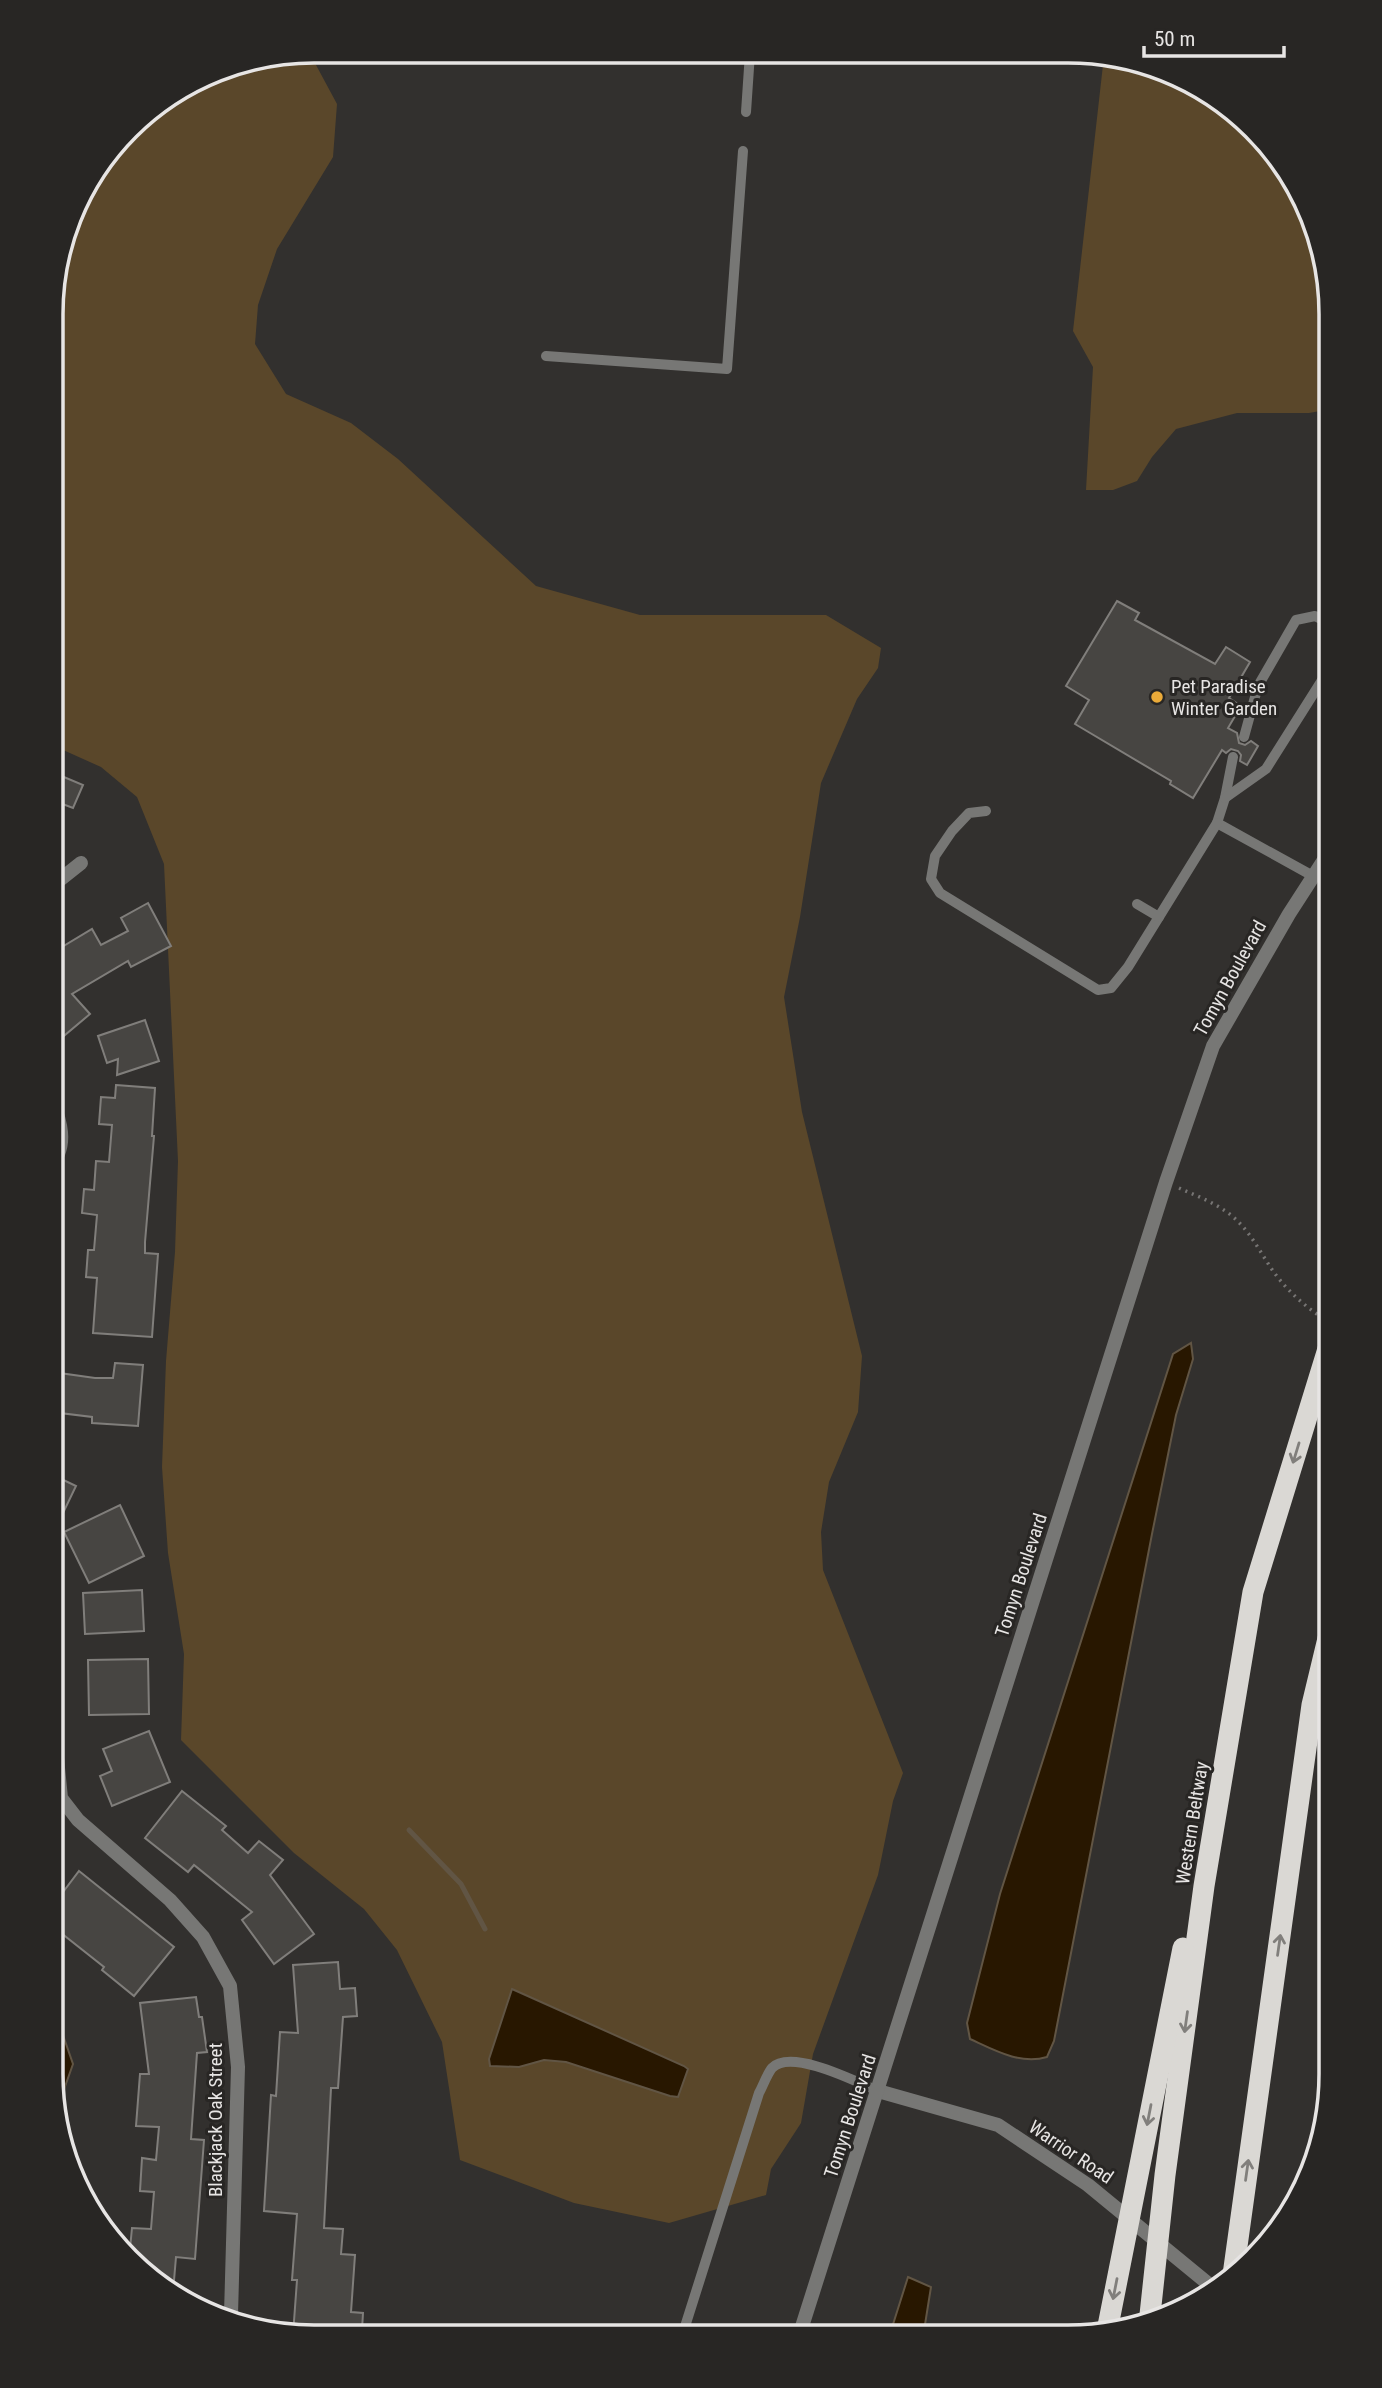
<svg xmlns="http://www.w3.org/2000/svg" width="1382" height="2388" viewBox="0 0 1382 2388" font-family="'Roboto Condensed',sans-serif">
<rect width="100%" height="100%" fill="#32302e"/>
<g fill="#5a472a">
<polygon points="309,52 337,104 333,157 277,249 258,305 255,344 286,394 351,423 398,459 536,586 640,615 826,615 881,648 878,668 857,699 821,783 800,917 784,997 802,1112 862,1356 858,1412 829,1482 821,1532 823,1570 903,1773 893,1801 878,1875 813,2054 801,2123 771,2169 766,2195 669,2223 574,2203 460,2160 442,2042 397,1950 364,1909 294,1853 181,1740 184,1654 168,1553 162,1467 166,1361 175,1252 178,1161 164,864 137,797 101,767 52,745 53,280 78,197 140,116 214,71"/>
<polygon points="1104,56 1119,56 1184,78 1241,116 1287,168 1317,229 1331,314 1331,409 1309,413 1237,413 1176,429 1152,457 1137,481 1113,490 1086,490 1093,367 1073,331"/>
</g>
<g fill="#281700" stroke="#615544" stroke-width="2">
<path d="M 1191,1343 L 1193,1359 L 1176,1415 L 1152,1534 L 1054,2041 L 1047,2057 C 1020,2065 994,2050 970,2039 L 967,2023 L 1000,1894 L 1173,1354 Z"/>
<polygon points="512,1989 684,2066 688,2069 678,2097 670,2096 566,2062 544,2060 519,2067 490,2066 489,2059"/>
<polygon points="51,2009 57,2018 73,2064 57,2109 51,2074"/>
<polygon points="908,2277 931,2287 923,2337 889,2337"/>
</g>
<g fill="none" stroke-linecap="round" stroke-linejoin="round">
<polyline stroke="#615544" stroke-width="5" points="409,1830 461,1884 485,1929"/>
</g>
<g fill="#474542" stroke="#807e7b" stroke-width="2">
<polygon points="1117,601 1139,613 1135,620 1215,664 1226,647 1250,662 1229,698 1241,706 1228,728 1237,733 1239,743 1245,745 1251,741 1258,746 1247,765 1240,761 1241,755 1238,751 1231,749 1226,753 1222,750 1193,798 1170,784 1171,781 1075,724 1089,700 1066,686"/>
<polygon points="52,772 83,785 73,808 52,800"/>
<polygon points="148,903 171,946 131,967 128,961 72,994 90,1014 59,1040 52,1032 52,953 92,929 101,945 128,931 121,918"/>
<polygon points="145,1020 159,1061 117,1075 118,1059 107,1063 98,1036"/>
<polygon points="116,1085 155,1088 152,1136 154,1136 145,1242 145,1253 158,1254 152,1337 93,1333 97,1278 86,1277 88,1250 94,1250 97,1215 82,1213 84,1189 94,1190 96,1161 109,1162 112,1125 99,1124 101,1097 115,1098"/>
<polygon points="115,1363 143,1365 138,1426 92,1423 92,1417 52,1412 52,1372 95,1378 113,1378"/>
<polygon points="51,1474 76,1486 51,1538"/>
<polygon points="120,1505 144,1556 89,1583 64,1532"/>
<polygon points="142,1590 144,1631 85,1634 83,1593"/>
<polygon points="148,1659 149,1714 89,1715 88,1660"/>
<polygon points="149,1731 170,1782 112,1806 100,1776 112,1771 103,1749"/>
<polygon points="182,1791 226,1826 222,1830 248,1853 259,1841 283,1860 270,1875 314,1934 274,1964 242,1920 252,1912 194,1865 188,1872 145,1838"/>
<polygon points="79,1871 174,1947 134,1996 102,1970 104,1967 51,1925 51,1908"/>
<polygon points="338,1962 340,1989 355,1988 357,2016 343,2017 338,2088 331,2088 324,2228 343,2229 341,2254 355,2255 351,2312 363,2313 362,2330 348,2329 348,2335 293,2335 297,2280 292,2280 297,2214 264,2211 271,2095 276,2096 280,2032 298,2033 293,1965"/>
<polygon points="196,1997 199,2017 202,2017 207,2052 197,2053 191,2139 204,2140 195,2259 176,2257 173,2292 141,2272 129,2259 132,2228 151,2229 154,2192 140,2191 142,2158 156,2160 159,2127 136,2126 140,2074 149,2074 140,2003"/>
</g>
<g fill="none" stroke-linecap="round" stroke-linejoin="round">
<path stroke="#777574" stroke-width="3.5" stroke-dasharray="2 5" stroke-linecap="butt" d="M 1179,1188 C 1197,1196 1216,1203 1232,1216 C 1249,1230 1259,1250 1271,1268 C 1285,1289 1305,1307 1326,1320"/>
<g stroke="#777775" stroke-width="10">
<polyline points="746,112 750,53"/>
<polyline points="546,356 727,369 743,151"/>
<polyline points="1244,737 1258,686 1296,620 1315,616 1331,624"/>
<polyline points="1233,757 1225,798 1217,823 1313,876"/>
<polyline points="1225,798 1266,769 1331,666"/>
<polyline points="986,811 969,813 952,831 935,856 931,879 940,893 1098,990 1111,988 1128,967 1217,823"/>
<polyline points="1137,904 1159,917"/>
<path d="M 682,2336 L 759,2093 C 763,2086 767,2074 772,2068 C 791,2048 857,2082 878,2091"/>
</g>
<g stroke="#777775" stroke-width="14">
<polyline points="52,886 81,863"/>
<path d="M 52,1164 C 68,1144 60,1121 52,1099"/>
<polyline points="51,1698 61,1798 78,1820 170,1900 203,1937 230,1986 238,2067 231,2314"/>
</g>
<g stroke="#777775" stroke-width="14">
<polyline points="878,2091 998,2125 1088,2185 1217,2291"/>
<polyline points="799,2336 1166,1182 1213,1046 1289,914 1331,849"/>
</g>
<g stroke="#dad8d4" stroke-width="21">
<polyline points="1233,2275 1312,1705 1331,1626"/>
<polyline points="1149,2324 1165,2175 1204,1886 1253,1592 1331,1339"/>
<polyline points="1107,2331 1183,1948"/>
</g>
</g>
<defs><path id="oneway-shaft" d="M-6 0H5M1.5-3L5.5 0L1.5 3" fill="none" stroke-width="1.6" stroke-linecap="round" stroke-linejoin="round" transform="scale(1.75)"/></defs>
<g stroke="#817f7c">
<use href="#oneway-shaft" transform="translate(1296 1453) rotate(107)"/>
<use href="#oneway-shaft" transform="translate(1279 1945) rotate(-82)"/>
<use href="#oneway-shaft" transform="translate(1186 2022) rotate(98)"/>
<use href="#oneway-shaft" transform="translate(1149 2115) rotate(101)"/>
<use href="#oneway-shaft" transform="translate(1247 2170) rotate(-82)"/>
<use href="#oneway-shaft" transform="translate(1115 2289) rotate(101)"/>
</g>
<circle fill="#eaaa39" stroke="#282624" stroke-width="2.5" cx="1157" cy="697" r="7"/>
<g text-anchor="middle" dominant-baseline="central" stroke-width="6" stroke-linejoin="round" paint-order="stroke">
<g font-size="19" fill="#e7e5e4" stroke="#282624" text-anchor="start">
<text x="1171" y="686">Pet Paradise<tspan x="1171" dy="22">Winter Garden</tspan></text>
</g>
<g font-size="19" fill="#e7e5e4" stroke="#282624">
<text transform="translate(1230 978) rotate(-61)">Tomyn Boulevard</text>
<text transform="translate(1021 1575) rotate(-72)">Tomyn Boulevard</text>
<text transform="translate(1192 1823) rotate(-81)">Western Beltway</text>
<text transform="translate(850 2116) rotate(-72)">Tomyn Boulevard</text>
<text transform="translate(215 2120) rotate(-90)">Blackjack Oak Street</text>
<text transform="translate(1071 2152) rotate(34)">Warrior Road</text>
</g>
</g>
<path d="M0 0H1382V2388H0ZM314 63H1068A251 251 0 0 1 1319 314V2074A251 251 0 0 1 1068 2325H314A251 251 0 0 1 63 2074V314A251 251 0 0 1 314 63Z" fill="#282624" fill-rule="evenodd"/>
<path fill="none" stroke="#e7e5e4" stroke-width="3.5" d="M314 63H1068A251 251 0 0 1 1319 314V2074A251 251 0 0 1 1068 2325H314A251 251 0 0 1 63 2074V314A251 251 0 0 1 314 63Z"/>
<path d="M1144 46v10h140v-10" fill="none" stroke="#e7e5e4" stroke-width="3.5"/>
<text x="1154" y="46" font-size="21" fill="#e7e5e4" stroke="#282624" stroke-width="5" paint-order="stroke">50 m</text>
</svg>
